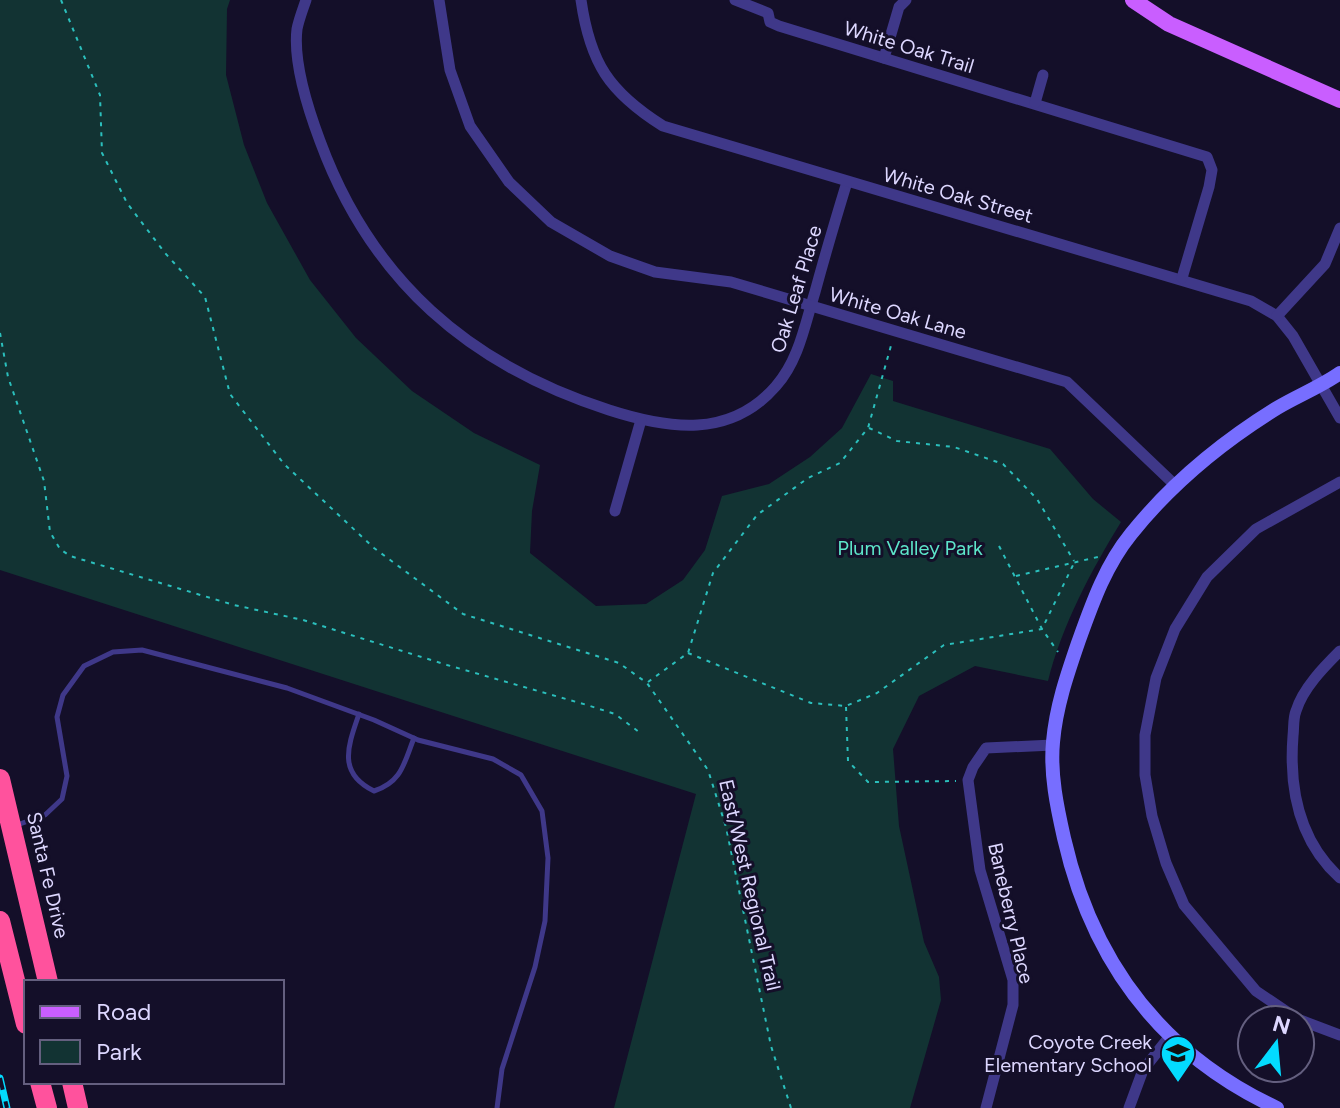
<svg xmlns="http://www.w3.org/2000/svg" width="1340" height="1108" viewBox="0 0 1340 1108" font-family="Figtree,sans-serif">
<rect width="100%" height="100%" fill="#140f29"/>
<path fill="#123333" d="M 0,0 L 230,0 L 227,9 L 226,75 L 244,145 L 267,203 L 310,280 L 356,338 L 412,391 L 474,433 L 540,465 L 532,511 L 530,553 L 596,606 L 646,604 L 683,580 L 705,550 L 722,496 L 769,484 L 810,457 L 842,428 L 871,374 L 893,381 L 893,401 L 1050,449 L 1093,499 L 1121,522 C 1091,571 1062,625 1048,681 L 975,666 L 919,696 L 893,749 L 899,826 L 924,942 L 939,977 L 941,1000 L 910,1108 L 614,1108 L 696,794 L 0,570 Z"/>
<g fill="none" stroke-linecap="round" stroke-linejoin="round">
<g stroke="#2bbfbc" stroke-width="2" stroke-dasharray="4 6" stroke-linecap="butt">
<polyline points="61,0 100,95 102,153 127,203 165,253 205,297 230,394 284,464 374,548 463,614 619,663 647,683 708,770 726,827 771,1046 791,1108"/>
<polyline points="0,333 8,377 44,481 50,532 60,549 70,556 234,605 303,620 447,665 587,705 615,714 639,732"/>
<polyline points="869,428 897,441 954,447 1003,464 1037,499 1074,561"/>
<polyline points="999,546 1042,629 1058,652"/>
<polyline points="1016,576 1102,556"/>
<polyline points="688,653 811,703 846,706 877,693 944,645 1042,629 1075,561"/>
<polyline points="648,682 688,653 713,573 757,515 808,478 840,463 868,428 892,342"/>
<polyline points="846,707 848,761 868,782 956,781"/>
</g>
<g stroke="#3f3889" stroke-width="5">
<path d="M 359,714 C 348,746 337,773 374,791 C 402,782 404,763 414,738"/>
<polyline points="17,825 45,815 62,799 67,776 57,717 63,695 84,666 113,652 142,650 287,688 374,720 418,740 493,759 521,775 542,811 548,858 545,921 535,967 502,1069 497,1108"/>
</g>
<g stroke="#3f3889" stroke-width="11">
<path d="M 306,0 C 303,9 299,19 297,29 C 293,62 308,109 320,141 C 371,280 469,365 609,410 C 668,429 730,439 776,386 C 799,360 805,324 815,292 C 825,255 836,218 847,182"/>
<polyline points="439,0 450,70 470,126 509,182 551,222 610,256 655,272 731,282 1067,382 1175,485"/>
<path d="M 581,0 C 590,63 609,92 663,126 L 1251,301 L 1277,316 L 1293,336 L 1340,418"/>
<polyline points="735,0 768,13 770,22 779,26 1207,157 1212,170 1209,187 1182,278"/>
<polyline points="884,58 899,7 906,0"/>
<polyline points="1035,103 1043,75"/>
<polyline points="1277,316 1325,264 1340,228"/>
<polyline points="615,511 641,420"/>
<path d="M 1340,651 C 1324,667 1303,688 1296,711 C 1293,718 1294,728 1293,736 C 1289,788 1299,841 1340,878"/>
<polyline points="1299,1020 1256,991 1184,905 1166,863 1152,816 1145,775 1145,735 1156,678 1175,629 1207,577 1256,529 1340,482"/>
<polyline points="1300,1020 1340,1035"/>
<polyline points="986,1108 1013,1005 1013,980 980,870 968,780 973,767 986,748 1053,745"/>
<polyline points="1129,1108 1143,1070 1170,1036"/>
</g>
<path stroke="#776eff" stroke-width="14" d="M 1277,1108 C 1161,1054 1092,961 1064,838 C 1057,807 1050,774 1053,742 C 1056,707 1067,675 1078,643 C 1092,604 1105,566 1131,534 C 1171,484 1222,442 1277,408 C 1297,396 1320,387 1340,373"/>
<polyline stroke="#c95eff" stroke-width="16" points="1133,0 1169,24 1340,100"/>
<g stroke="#ff529d" stroke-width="20">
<polyline points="0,779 48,982"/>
<polyline points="0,921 26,1024"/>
<polyline points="40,1082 47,1108"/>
<polyline points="72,1082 78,1108"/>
</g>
<g stroke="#03dbff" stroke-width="7">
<polyline id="rail" points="0,1078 7,1108"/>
</g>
<use href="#rail" stroke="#140f29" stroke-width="4" stroke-dasharray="12" stroke-linecap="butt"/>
</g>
<defs>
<g id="school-pin" transform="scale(1.8)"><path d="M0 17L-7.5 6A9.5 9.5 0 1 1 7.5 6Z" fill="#03dbff" stroke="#140f29"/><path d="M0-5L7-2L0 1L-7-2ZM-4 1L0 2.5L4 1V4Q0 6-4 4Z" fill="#111"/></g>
</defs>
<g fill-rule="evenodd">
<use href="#school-pin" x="1178" y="1053"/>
</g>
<g text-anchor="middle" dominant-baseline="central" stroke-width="6" stroke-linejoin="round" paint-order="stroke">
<g font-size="20" fill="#ddd7ff" stroke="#140f29">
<text transform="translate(909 47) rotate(17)">White Oak Trail</text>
<text transform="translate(958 195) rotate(16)">White Oak Street</text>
<text transform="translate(796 289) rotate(-73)">Oak Leaf Place</text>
<text transform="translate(898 313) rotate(16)">White Oak Lane</text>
<text transform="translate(48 875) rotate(77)">Santa Fe Drive</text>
<text transform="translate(750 885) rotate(77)">East/West Regional Trail</text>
<text transform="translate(1011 913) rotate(77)">Baneberry Place</text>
</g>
<g font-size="20" fill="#5de5c9" stroke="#140f29">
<text x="910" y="548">Plum Valley Park</text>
</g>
<g font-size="20" fill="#ddd7ff" stroke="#140f29" text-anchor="end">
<text x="1152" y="1042">Coyote Creek<tspan x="1152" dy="23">Elementary School</tspan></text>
</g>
</g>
<rect x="24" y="980" width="260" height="104" fill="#140f29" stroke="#645f7f" stroke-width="2"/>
<rect x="40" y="1006" width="40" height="12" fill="#c95eff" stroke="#645f7f" stroke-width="2"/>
<text x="96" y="1020" font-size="24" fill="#ddd7ff">Road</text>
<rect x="40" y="1040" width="40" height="24" fill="#123333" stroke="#645f7f" stroke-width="2"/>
<text x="96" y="1060" font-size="24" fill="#ddd7ff">Park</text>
<g transform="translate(1276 1044) rotate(16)"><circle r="38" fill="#140f29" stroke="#645f7f" stroke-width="2"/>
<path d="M0-6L14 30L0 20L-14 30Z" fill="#03dbff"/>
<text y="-12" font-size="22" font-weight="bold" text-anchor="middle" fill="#ddd7ff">N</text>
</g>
</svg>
